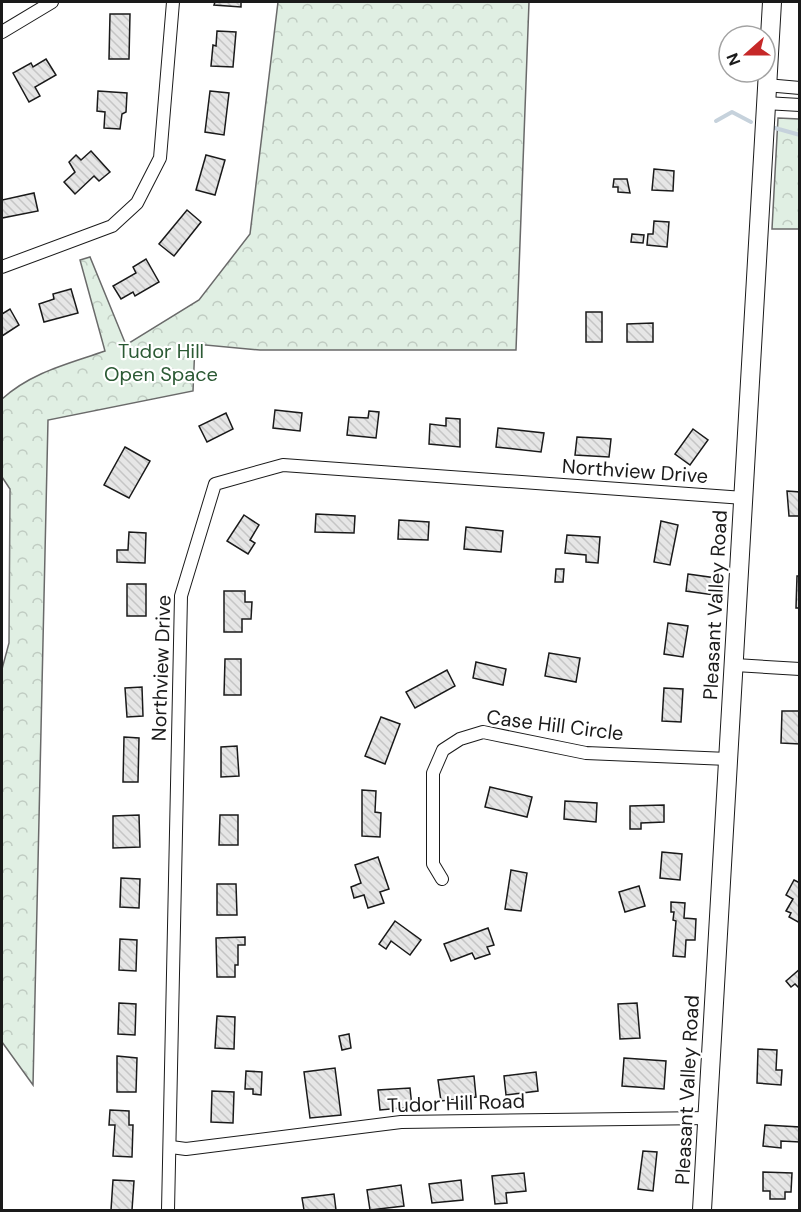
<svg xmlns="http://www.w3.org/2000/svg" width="801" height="1212" viewBox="0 0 801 1212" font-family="'DM Sans',sans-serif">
<defs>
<pattern id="forest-crowns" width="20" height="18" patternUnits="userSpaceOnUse" patternTransform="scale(1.5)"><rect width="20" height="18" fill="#e0efe3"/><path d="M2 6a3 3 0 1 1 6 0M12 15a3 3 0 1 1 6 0" fill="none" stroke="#c0ccc2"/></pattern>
<pattern id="building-back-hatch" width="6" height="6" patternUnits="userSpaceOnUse" patternTransform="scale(1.5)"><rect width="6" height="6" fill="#e6e6e6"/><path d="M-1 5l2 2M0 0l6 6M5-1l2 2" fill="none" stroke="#c5c5c5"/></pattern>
</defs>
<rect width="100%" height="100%" fill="#fff"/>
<g fill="url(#forest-crowns)" stroke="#6a6a6a" stroke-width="1.5">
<path d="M 278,2 L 529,2 L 516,350 L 260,350 L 195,344 L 193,391 L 48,420 L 33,1085 L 2,1042 L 2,669 L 9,643 L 10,489 L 2,477 L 2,399 C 32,372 68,364 105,351 L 80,260 L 90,257 L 126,345 L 199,300 L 250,234 Z"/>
<polygon points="778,118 799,119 799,229 772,229"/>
</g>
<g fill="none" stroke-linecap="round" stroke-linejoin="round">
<g stroke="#c6d2dc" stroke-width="4">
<polyline points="716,121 732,112 751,122"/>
<polyline points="775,128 800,135"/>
</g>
</g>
<g fill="url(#building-back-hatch)" stroke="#1a1a1a" stroke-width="1.5">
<polygon points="215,2 241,2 241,7 214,5"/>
<polygon points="110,14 130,14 129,59 109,59"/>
<polygon points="217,31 236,32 233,67 211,66 213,45 216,46"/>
<polygon points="46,59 56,75 35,87 40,96 29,102 13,73 31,63 33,67"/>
<polygon points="98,91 127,93 126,112 122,114 120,129 104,128 105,112 97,111"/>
<polygon points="210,91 229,93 224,135 205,132"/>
<polygon points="91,151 110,172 99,181 94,176 75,194 64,182 75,172 69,162 76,155 81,160"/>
<polygon points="206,155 225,160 215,195 196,190"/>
<polygon points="654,169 674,171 673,191 652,190"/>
<polygon points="614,179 627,179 630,193 618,192 618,187 613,187"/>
<polygon points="34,193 38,211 2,218 2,200"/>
<polygon points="187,210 201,222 174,256 159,244"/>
<polygon points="654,221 669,222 667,247 647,245 648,234 653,234"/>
<polygon points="632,234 644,235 643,243 631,242"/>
<polygon points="146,259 159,282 135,296 133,292 121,299 113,286 136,273 133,267"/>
<polygon points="71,289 78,313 44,322 39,304 54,299 53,294"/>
<polygon points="10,309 19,325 2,336 2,314"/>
<rect x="586" y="312" width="16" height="30"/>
<polygon points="653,323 653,342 627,342 627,324"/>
<polygon points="275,410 302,413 300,431 273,428"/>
<polygon points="369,411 379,412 376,438 347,435 349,417 368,418"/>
<polygon points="226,413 233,429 207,442 199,426"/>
<polygon points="446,418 460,419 460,447 429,444 430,424 446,426"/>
<polygon points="498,428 544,433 541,452 496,447"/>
<polygon points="693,429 708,440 690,465 675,454"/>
<polygon points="577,437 611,439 609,457 575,455"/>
<polygon points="125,447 150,461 129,498 104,485"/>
<polygon points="787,491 800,492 800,516 789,516"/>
<polygon points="316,514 355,516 354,533 315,532"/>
<polygon points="244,515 259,525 250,540 255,543 248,554 227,541"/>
<polygon points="399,520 429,522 428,540 398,539"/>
<polygon points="661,521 678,525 670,565 654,562"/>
<polygon points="466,527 503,531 501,552 464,549"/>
<polygon points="129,532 146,533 145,563 117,562 117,550 128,550"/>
<polygon points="567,535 600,537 598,563 586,562 586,555 565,553"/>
<polygon points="556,569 564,569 563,582 555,582"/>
<polygon points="688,574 716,578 714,595 686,591"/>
<polygon points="797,576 800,576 800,608 796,608"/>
<rect x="127" y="584" width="19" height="32"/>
<polygon points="224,591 245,591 245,602 252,602 251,619 242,619 242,632 224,632"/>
<polygon points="668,623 688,626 683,657 664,654"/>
<polygon points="549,653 580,658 576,682 545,676"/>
<polygon points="225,659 241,659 241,695 224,695"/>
<polygon points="476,662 506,669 503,685 473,678"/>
<polygon points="447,670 455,686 415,708 406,692"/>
<polygon points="142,687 143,716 127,717 125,688"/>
<polygon points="664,688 683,689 681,722 662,721"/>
<polygon points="782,711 800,711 800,744 781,743"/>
<polygon points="381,717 400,724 385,764 365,756"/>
<polygon points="124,737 139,738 138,782 123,782"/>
<polygon points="237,746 239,776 221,777 221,747"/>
<polygon points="490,787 532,797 527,817 485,807"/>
<polygon points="362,790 376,791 375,812 381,813 380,837 362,836"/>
<polygon points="565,801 597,803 596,822 564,819"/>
<polygon points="664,805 664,822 641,823 641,829 630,829 630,806"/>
<polygon points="139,815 140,847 113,848 113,816"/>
<polygon points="220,815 238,815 238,845 219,845"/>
<polygon points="662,852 682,854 680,880 660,878"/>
<polygon points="378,857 389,889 380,892 384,903 368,908 364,895 354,898 351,887 361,883 355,865"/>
<polygon points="511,870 527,873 521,911 505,909"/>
<polygon points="121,878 140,879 139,908 120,907"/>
<polygon points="794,880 800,883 800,923 789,917 791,913 786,911 793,899 786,895"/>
<polygon points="217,884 236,884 237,915 217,915"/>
<polygon points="639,886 645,906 625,912 619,892"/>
<polygon points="671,902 685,903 684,918 696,919 695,940 686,940 685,957 673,956 676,921 673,920 674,912 671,912"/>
<polygon points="395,921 421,940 410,955 391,941 386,949 379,944"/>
<polygon points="488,928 494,945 487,947 490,954 475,959 472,953 451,961 444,944"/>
<polygon points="245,937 245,945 238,945 238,965 235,965 235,977 217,977 216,938"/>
<polygon points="120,939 137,940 136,971 119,970"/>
<polygon points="800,969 800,989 795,984 791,987 786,981"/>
<polygon points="119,1003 136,1004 135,1035 118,1034"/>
<polygon points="637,1003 640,1038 620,1039 618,1004"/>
<polygon points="217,1016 235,1017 234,1049 215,1048"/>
<polygon points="349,1034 351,1048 342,1050 339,1036"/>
<polygon points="758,1049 777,1050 776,1070 782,1070 781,1085 757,1083"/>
<polygon points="117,1056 137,1058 136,1092 117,1092"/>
<polygon points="624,1058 666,1061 664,1089 622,1086"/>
<polygon points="335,1068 341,1115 310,1118 304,1072"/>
<polygon points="246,1071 262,1072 261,1095 253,1094 253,1089 245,1089"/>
<polygon points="536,1072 538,1091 506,1095 504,1076"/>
<polygon points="474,1076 476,1097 441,1101 438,1080"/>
<polygon points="410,1088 412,1107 380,1110 378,1090"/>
<polygon points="212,1091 234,1092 233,1123 211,1122"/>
<polygon points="110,1110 129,1111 129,1125 133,1125 132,1157 113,1156 115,1125 109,1125"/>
<polygon points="765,1125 800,1127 800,1142 781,1141 781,1148 763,1146"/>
<polygon points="643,1151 657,1152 653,1191 638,1189"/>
<polygon points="763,1172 792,1173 791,1192 785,1192 785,1199 770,1199 770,1191 763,1191"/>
<polygon points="524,1173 526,1191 506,1193 507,1203 495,1204 492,1176"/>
<polygon points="113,1180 134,1181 132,1210 111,1210"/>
<polygon points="461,1180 463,1200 432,1203 429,1184"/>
<polygon points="401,1185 404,1206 370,1210 367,1190"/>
<polygon points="334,1194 336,1210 304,1210 302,1198"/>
</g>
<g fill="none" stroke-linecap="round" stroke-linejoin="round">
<g stroke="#1a1a1a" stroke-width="14">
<g id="street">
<polyline points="2,32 52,2"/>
<polyline points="766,85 800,88"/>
<polyline points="765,103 800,105"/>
<polyline points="2,267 112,226 137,203 160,158 173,2"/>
<polyline points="735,665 800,669"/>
<polyline points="442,879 433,864 433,773 443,750 460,739 483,732 586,753 728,759"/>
<polyline points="171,1147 186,1149 401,1122 709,1118"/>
<polyline points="168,1210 181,596 215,484 283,465 744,498"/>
</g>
</g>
<g stroke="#1a1a1a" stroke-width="20">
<polyline id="secondary" points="702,1210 772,2"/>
</g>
<use href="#street" stroke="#fff" stroke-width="12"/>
<use href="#secondary" stroke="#fff" stroke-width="18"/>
</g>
<g text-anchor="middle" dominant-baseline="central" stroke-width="4.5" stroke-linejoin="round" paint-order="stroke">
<g font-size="20" fill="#2b5a34" stroke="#fff">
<text x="161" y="351">Tudor Hill<tspan x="161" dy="23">Open Space</tspan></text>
</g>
<g font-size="20" fill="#1a1a1a" stroke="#fff">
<text transform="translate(635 471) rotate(4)">Northview Drive</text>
<text transform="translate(715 605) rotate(-87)">Pleasant Valley Road</text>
<text transform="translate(161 668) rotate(-88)">Northview Drive</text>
<text transform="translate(555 725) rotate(7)">Case Hill Circle</text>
<text transform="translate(687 1090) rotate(-87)">Pleasant Valley Road</text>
<text transform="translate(456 1103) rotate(-2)">Tudor Hill Road</text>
</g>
</g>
<rect width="801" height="1212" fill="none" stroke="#1a1a1a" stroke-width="6"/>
<g transform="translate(747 54) rotate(249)"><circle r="28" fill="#ffffff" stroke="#a3a3a3" stroke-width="1.5"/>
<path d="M0-4.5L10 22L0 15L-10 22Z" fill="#c62828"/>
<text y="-9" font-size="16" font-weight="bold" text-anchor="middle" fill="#1a1a1a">N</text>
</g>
</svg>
